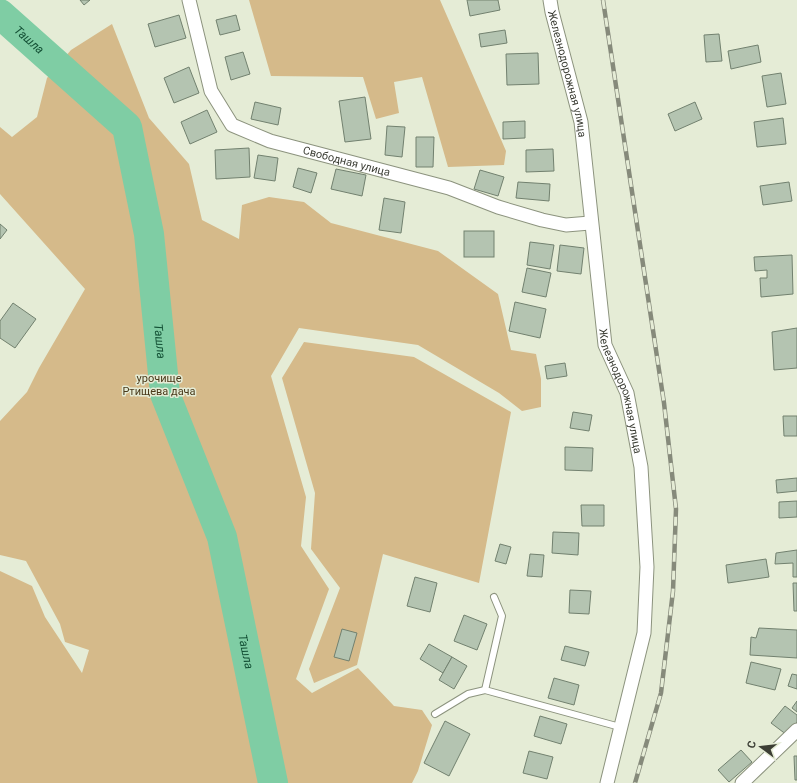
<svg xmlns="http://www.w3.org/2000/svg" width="797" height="783" viewBox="0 0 797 783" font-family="Roboto,sans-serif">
<rect width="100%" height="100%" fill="#e5ecd6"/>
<g fill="#d5ba8a">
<polygon points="249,0 440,0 506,151 504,165 448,167 422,77 394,82 399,113 376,119 363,77 271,76"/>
<polygon points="112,24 149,118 189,164 202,220 239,239 242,205 269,197 304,202 331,223 438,251 498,294 511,350 536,354 541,379 541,407 522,411 499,393 418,345 299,328 271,376 306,497 301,546 329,589 296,679 312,693 358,668 394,706 422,710 432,725 418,771 412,783 0,783 0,571 32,586 45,617 82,673 89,650 65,642 60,624 26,561 0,555 0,421 27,392 39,368 85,289 0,194 0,127 12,137 37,117 47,78 71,50"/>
<polygon points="304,342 414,357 511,412 479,583 383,554 357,665 314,683 309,669 340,588 311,549 315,493 282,378"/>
</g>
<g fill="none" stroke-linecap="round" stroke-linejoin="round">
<path stroke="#7fcda4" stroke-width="30" id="s1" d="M 0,14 L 127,127 L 149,234 L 165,394 L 222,537 L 273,783"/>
</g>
<g fill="#b4c4b1" stroke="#72816f">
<polygon points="80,0 90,0 84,5"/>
<polygon points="467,0 498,0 500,10 470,16"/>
<polygon points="179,15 186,38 155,47 148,24"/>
<polygon points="236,15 240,30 220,35 216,20"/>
<polygon points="505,30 507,43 481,47 479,34"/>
<polygon points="719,34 722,61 706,62 704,35"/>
<polygon points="758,45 761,62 731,69 728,51"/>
<polygon points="243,52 250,74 231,80 225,57"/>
<polygon points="538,53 539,84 507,85 506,54"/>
<polygon points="189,67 199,93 174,103 164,78"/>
<polygon points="781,73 786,104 767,107 762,76"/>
<polygon points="365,97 371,139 345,142 339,101"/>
<polygon points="255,102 281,108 278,125 251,119"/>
<polygon points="695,102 702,119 675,131 668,114"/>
<polygon points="207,110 217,132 190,144 181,122"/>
<polygon points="783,118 786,144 757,147 754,122"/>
<polygon points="525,121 525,138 503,139 503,122"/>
<polygon points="387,126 405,127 402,157 385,155"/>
<polygon points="416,137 434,137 433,167 416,167"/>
<polygon points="249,148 250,177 216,179 215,150"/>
<polygon points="553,149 554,171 526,172 526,150"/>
<polygon points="258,155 278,158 275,181 254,178"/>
<polygon points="298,168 317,173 311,193 293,187"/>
<polygon points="336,169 366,175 362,196 331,189"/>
<polygon points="480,170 504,177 498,196 474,189"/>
<polygon points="518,182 550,184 549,201 516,198"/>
<polygon points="789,182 792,201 763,205 760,186"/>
<polygon points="384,198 405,202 401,233 379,230"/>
<polygon points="0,224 7,230 0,239"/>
<rect x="464" y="231" width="30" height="26"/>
<polygon points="530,242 554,245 550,269 527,265"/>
<polygon points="560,245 584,248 581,274 557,271"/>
<polygon points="792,255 793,294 761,297 760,278 767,278 767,270 755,271 754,257"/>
<polygon points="527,268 551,273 546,297 522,292"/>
<polygon points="515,302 546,309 540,338 509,331"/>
<polygon points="13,303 36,319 15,348 0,338 0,321"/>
<polygon points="797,328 797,368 774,370 772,332"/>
<polygon points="565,363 567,376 547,379 545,366"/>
<polygon points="573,412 592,415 589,431 570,428"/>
<polygon points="783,416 797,416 797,436 784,436"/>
<polygon points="565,447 593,448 592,471 565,470"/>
<polygon points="797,478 797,491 777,493 776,480"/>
<polygon points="797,501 797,517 779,518 779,502"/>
<polygon points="581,505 604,505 604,526 582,526"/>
<polygon points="553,532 579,533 578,555 552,553"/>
<polygon points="500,544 511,547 506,564 495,561"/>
<polygon points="797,550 797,577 793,577 793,563 775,564 776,553"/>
<polygon points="530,554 544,555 542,577 527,576"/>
<polygon points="766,559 769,577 728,583 726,565"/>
<polygon points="415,577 437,583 430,612 407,606"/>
<polygon points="793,583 797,583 797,611 794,611"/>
<polygon points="570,590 591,591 589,614 569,613"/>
<polygon points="464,615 487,624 477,650 454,641"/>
<polygon points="759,628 797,630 797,658 750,655 751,637 756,638"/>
<polygon points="342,629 357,633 349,661 334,657"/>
<polygon points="429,644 452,657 443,673 420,659"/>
<polygon points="565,646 589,652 585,666 561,660"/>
<polygon points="452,657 467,666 454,689 439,680"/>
<polygon points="751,662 781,669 775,690 746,683"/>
<polygon points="792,674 797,675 797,689 788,686"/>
<polygon points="554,678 579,685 574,705 548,698"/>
<polygon points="797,701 797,712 792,708"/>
<polygon points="785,706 797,715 797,722 787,735 771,723"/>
<polygon points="540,716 567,724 561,744 534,736"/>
<polygon points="445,721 470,734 449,776 424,763"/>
<polygon points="741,750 752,762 729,782 718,770"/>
<polygon points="529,751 553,757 547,779 523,773"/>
<polygon points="794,756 797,756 797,780 795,780"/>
</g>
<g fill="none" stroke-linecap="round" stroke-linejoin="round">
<g stroke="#8c937e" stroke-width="8">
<g id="service">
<polyline points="485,690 502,616 494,597"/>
<polyline points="435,714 468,694 485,690 620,727"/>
</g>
</g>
<g stroke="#8c937e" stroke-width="15">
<g id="minor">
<path id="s2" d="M 189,0 L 211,91 L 232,125 L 270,141 L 449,188 L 498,207 L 542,220 L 566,225 L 590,223"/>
<path id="s3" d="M 550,0 L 552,12 L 581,122 L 605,345 L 627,393 L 641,467 L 647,567 L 644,633 L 607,783"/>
<polyline points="742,783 797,730"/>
</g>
</g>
<use href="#service" stroke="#fff" stroke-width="6"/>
<use href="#minor" stroke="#fff" stroke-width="13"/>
<g stroke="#868a7b" stroke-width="4.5">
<polyline id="rail" points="603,0 664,403 676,509 673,591 661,693 635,783"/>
</g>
<use href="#rail" stroke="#e5ecd6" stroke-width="3" stroke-dasharray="9" stroke-linecap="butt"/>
</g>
<g text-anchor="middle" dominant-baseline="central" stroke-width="3" stroke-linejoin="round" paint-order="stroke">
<g font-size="11" fill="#3c3e35" stroke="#e5ecd6">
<text stroke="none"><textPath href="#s3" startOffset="76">Железнодорожная улица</textPath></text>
<text stroke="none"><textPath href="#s2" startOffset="254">Свободная улица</textPath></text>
<text stroke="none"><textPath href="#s3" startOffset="399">Железнодорожная улица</textPath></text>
</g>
<g font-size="11" fill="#49391a" stroke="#e5ecd6">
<text x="159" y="378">урочище<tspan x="159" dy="13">Ртищева дача</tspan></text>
</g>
<g font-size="12" font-style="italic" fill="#135035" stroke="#e5ecd6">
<text stroke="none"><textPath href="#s1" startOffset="39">Ташла</textPath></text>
<text stroke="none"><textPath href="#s1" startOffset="387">Ташла</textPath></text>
<text stroke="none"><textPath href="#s1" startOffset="711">Ташла</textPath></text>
</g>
</g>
<g transform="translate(761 747) rotate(285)" stroke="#e5ecd6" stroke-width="3" paint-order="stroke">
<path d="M0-3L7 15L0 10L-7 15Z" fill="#3c3e35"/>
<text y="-6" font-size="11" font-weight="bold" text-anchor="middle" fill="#3c3e35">С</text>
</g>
</svg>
